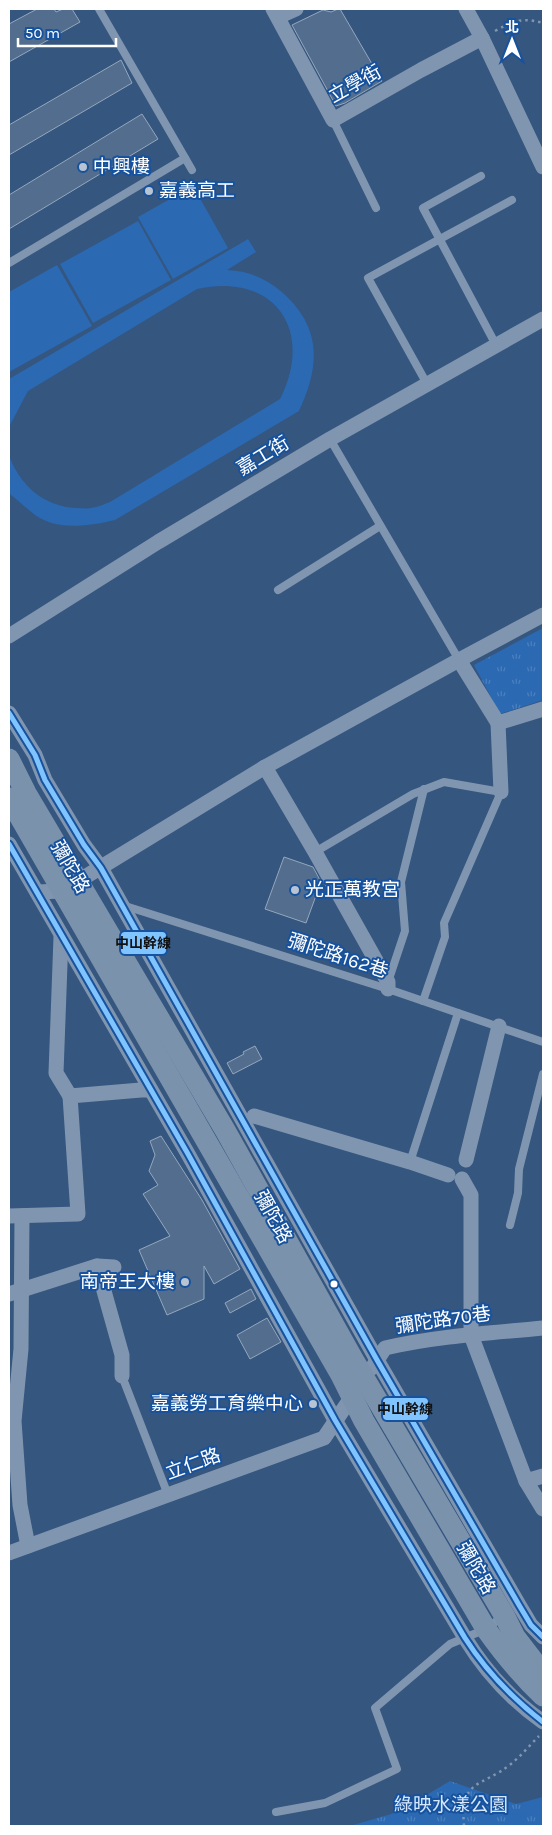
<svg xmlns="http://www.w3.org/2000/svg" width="552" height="1835" viewBox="0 0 552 1835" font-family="Karla,'Noto Sans TC',sans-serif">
<defs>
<pattern id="grass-tufts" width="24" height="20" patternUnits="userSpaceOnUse" patternTransform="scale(1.25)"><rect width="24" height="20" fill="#2b69b3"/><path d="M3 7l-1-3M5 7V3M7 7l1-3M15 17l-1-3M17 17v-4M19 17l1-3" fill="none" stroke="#4b80be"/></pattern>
</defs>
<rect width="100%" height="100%" fill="#35567f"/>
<g fill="url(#grass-tufts)">
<polygon points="543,628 543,700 500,714 474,665"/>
<polygon points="450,1781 516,1804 543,1797 543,1826 350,1826 398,1812"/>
</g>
<g fill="#2b69b3">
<polygon points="193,186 228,248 173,279 138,217"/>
<polygon points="138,221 171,280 93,323 60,264"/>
<path d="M 248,239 L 256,252 L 227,270 C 249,271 266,278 283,293 C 322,328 320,366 299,411 L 115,520 C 89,526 58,531 35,515 C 27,509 19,501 11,495 L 9,492 L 9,456 C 21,486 43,506 76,508 C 81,508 87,509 91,508 C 98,507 104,504 110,502 L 280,399 C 315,330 274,272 197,289 L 28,391 L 9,427 L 9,436 L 9,379 Z"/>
<polygon points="57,265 92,326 9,372 9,292"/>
</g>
<g fill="#526d8d" stroke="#95a7bd">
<polygon points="37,9 54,9 56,12 63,9 72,9 80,22 9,62 9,24"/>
<polygon points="338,9 340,9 382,81 345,103 336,106 292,25 323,10 331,12"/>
<polygon points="121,60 132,83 9,155 9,125"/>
<polygon points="142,114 158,139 9,229 9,195"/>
<polygon points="284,857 313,867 321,882 306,923 265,909"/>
<polygon points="255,1046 262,1059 233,1074 227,1063 244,1054 243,1052"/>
<polygon points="161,1136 202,1200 240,1269 214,1284 204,1266 204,1299 167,1315 139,1250 170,1236 143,1194 158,1185 149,1171 155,1155 150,1141"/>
<polygon points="251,1289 256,1299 230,1313 225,1303"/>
<polygon points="267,1318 281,1342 250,1359 237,1335"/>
</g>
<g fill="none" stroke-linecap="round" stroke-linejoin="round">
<g stroke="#8096b0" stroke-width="2.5" stroke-dasharray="2.5 4" stroke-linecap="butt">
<path d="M 495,31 C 513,21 522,17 543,23"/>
<path d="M 464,1826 C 460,1778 481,1788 511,1764 C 521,1756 530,1745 539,1736"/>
</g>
<g stroke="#8096b0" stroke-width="8">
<polyline points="99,9 192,170"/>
<polyline points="333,120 376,208"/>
<polyline points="481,176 423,208 496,345"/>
<polyline points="9,263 185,158"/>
<polyline points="427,384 368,278 512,200"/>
<polyline points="330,439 459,660"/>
<polyline points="278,590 380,526"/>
<polyline points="315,852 413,794 444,782 501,792 444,923 445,937 423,1001"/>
<polyline points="122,905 388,989 543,1042"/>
<polyline points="388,982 405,931 401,882 424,789"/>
<polyline points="410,1162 458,1013"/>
<polyline points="510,1225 518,1193 519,1169 543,1074"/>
<polyline points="122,1376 168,1495"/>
<polyline points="276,1812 325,1803 397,1769 375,1708 450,1644 486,1629 503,1616"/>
</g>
<g stroke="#8096b0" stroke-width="15">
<polyline points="273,9 333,120 421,70 482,38"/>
<polyline points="466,9 482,38 543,167"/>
<polyline points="278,17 296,9"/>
<polyline points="9,636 158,542 330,439 543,319"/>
<polyline points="459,660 498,723 543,709"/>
<polyline points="9,713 35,755 45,780 84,845 101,868 377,1360 519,1605 531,1625 543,1637"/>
<polyline points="498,723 501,792"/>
<polyline points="265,767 315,852 388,982 388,989"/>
<path d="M 9,844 L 188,1154 L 335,1420 L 465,1638 C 485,1671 512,1700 543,1722"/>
<polyline points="37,892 62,891 265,767 459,660 543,615"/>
<polyline points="61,937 56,1073 70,1096"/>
<polyline points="254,1116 410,1162 448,1175"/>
<polyline points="466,1160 499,1026"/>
<polyline points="462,1179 471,1195 471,1335 526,1481 543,1476"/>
<polyline points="9,1216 78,1214 70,1096 141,1090 151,1090"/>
<polyline points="22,1216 21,1349 14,1421 20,1505 28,1546"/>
<polyline points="114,1267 97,1266 122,1355 122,1376"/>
<polyline points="9,1294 97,1266"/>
<path d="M 372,1368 L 385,1348 C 437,1336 491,1333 543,1328"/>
<polyline points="526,1481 543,1509"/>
<polyline points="9,1553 324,1438 357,1389"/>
</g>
<g stroke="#7b92ad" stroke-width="21">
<polyline points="9,759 26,793 225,1130 353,1359 504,1615 515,1637 538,1667 543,1670"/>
<path d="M 9,798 L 341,1375 L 364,1421 L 486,1629 C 503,1653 522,1676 543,1696"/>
</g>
<g stroke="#16529e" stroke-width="9">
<g id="bus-1">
<polyline points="9,713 35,755 45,780 84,845 101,868 377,1360 519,1605 531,1625 543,1637"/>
<path d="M 9,844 L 188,1154 L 335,1420 L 465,1638 C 486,1671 512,1698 543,1722"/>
</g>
</g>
<use href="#bus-1" stroke="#80c4ff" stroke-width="5"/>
</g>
<g fill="#b8c4d2" stroke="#16529e" stroke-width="2">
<circle cx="83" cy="167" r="5"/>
<circle cx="149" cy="191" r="5"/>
<circle cx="295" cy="890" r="5"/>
<circle cx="185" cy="1282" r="5"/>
<circle cx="313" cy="1404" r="5"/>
</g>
<circle fill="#fff" stroke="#16529e" stroke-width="2" cx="334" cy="1284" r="4.5"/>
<g text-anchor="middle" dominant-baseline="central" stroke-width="4" stroke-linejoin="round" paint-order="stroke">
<g font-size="19" fill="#fff" stroke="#16529e">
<text transform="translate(355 84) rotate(-29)">立學街</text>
<text transform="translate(263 456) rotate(-31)">嘉工街</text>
<text transform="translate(70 867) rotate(60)">彌陀路</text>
<text transform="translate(338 956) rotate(18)">彌陀路162巷</text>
<text transform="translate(273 1217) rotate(61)">彌陀路</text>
<text transform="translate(443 1320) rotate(-8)">彌陀路70巷</text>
<text transform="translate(193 1464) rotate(-20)">立仁路</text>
<text transform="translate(476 1568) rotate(60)">彌陀路</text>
</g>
<g font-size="19" fill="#fff" stroke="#16529e" text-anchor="start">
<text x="93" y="167">中興樓</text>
<text x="159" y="191">嘉義高工</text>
<text x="305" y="890">光正萬教宮</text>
<text x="175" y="1282" text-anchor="end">南帝王大樓</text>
<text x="303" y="1404" text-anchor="end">嘉義勞工育樂中心</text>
</g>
<g font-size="19" fill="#d6e8fd" stroke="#16529e">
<text x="451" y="1805">綠映水漾公園</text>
</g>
</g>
<g stroke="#16529e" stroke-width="2">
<rect x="120" y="931" width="47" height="24" rx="5" fill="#80c4ff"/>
<rect x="382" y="1397" width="47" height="24" rx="5" fill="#80c4ff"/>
</g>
<g font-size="14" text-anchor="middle" font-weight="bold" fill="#111">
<text x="143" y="948">中山幹線</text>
<text x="405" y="1414">中山幹線</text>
</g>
<rect width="552" height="1835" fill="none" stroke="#ffffff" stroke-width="20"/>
<g transform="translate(512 40)" stroke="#16529e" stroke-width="4" paint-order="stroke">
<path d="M0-4L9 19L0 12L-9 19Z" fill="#ffffff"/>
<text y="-8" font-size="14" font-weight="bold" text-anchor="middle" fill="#ffffff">北</text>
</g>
<path d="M18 38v8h98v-8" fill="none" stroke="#ffffff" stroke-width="2.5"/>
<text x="25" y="38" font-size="15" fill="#ffffff" stroke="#16529e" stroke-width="4" paint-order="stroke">50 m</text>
</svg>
